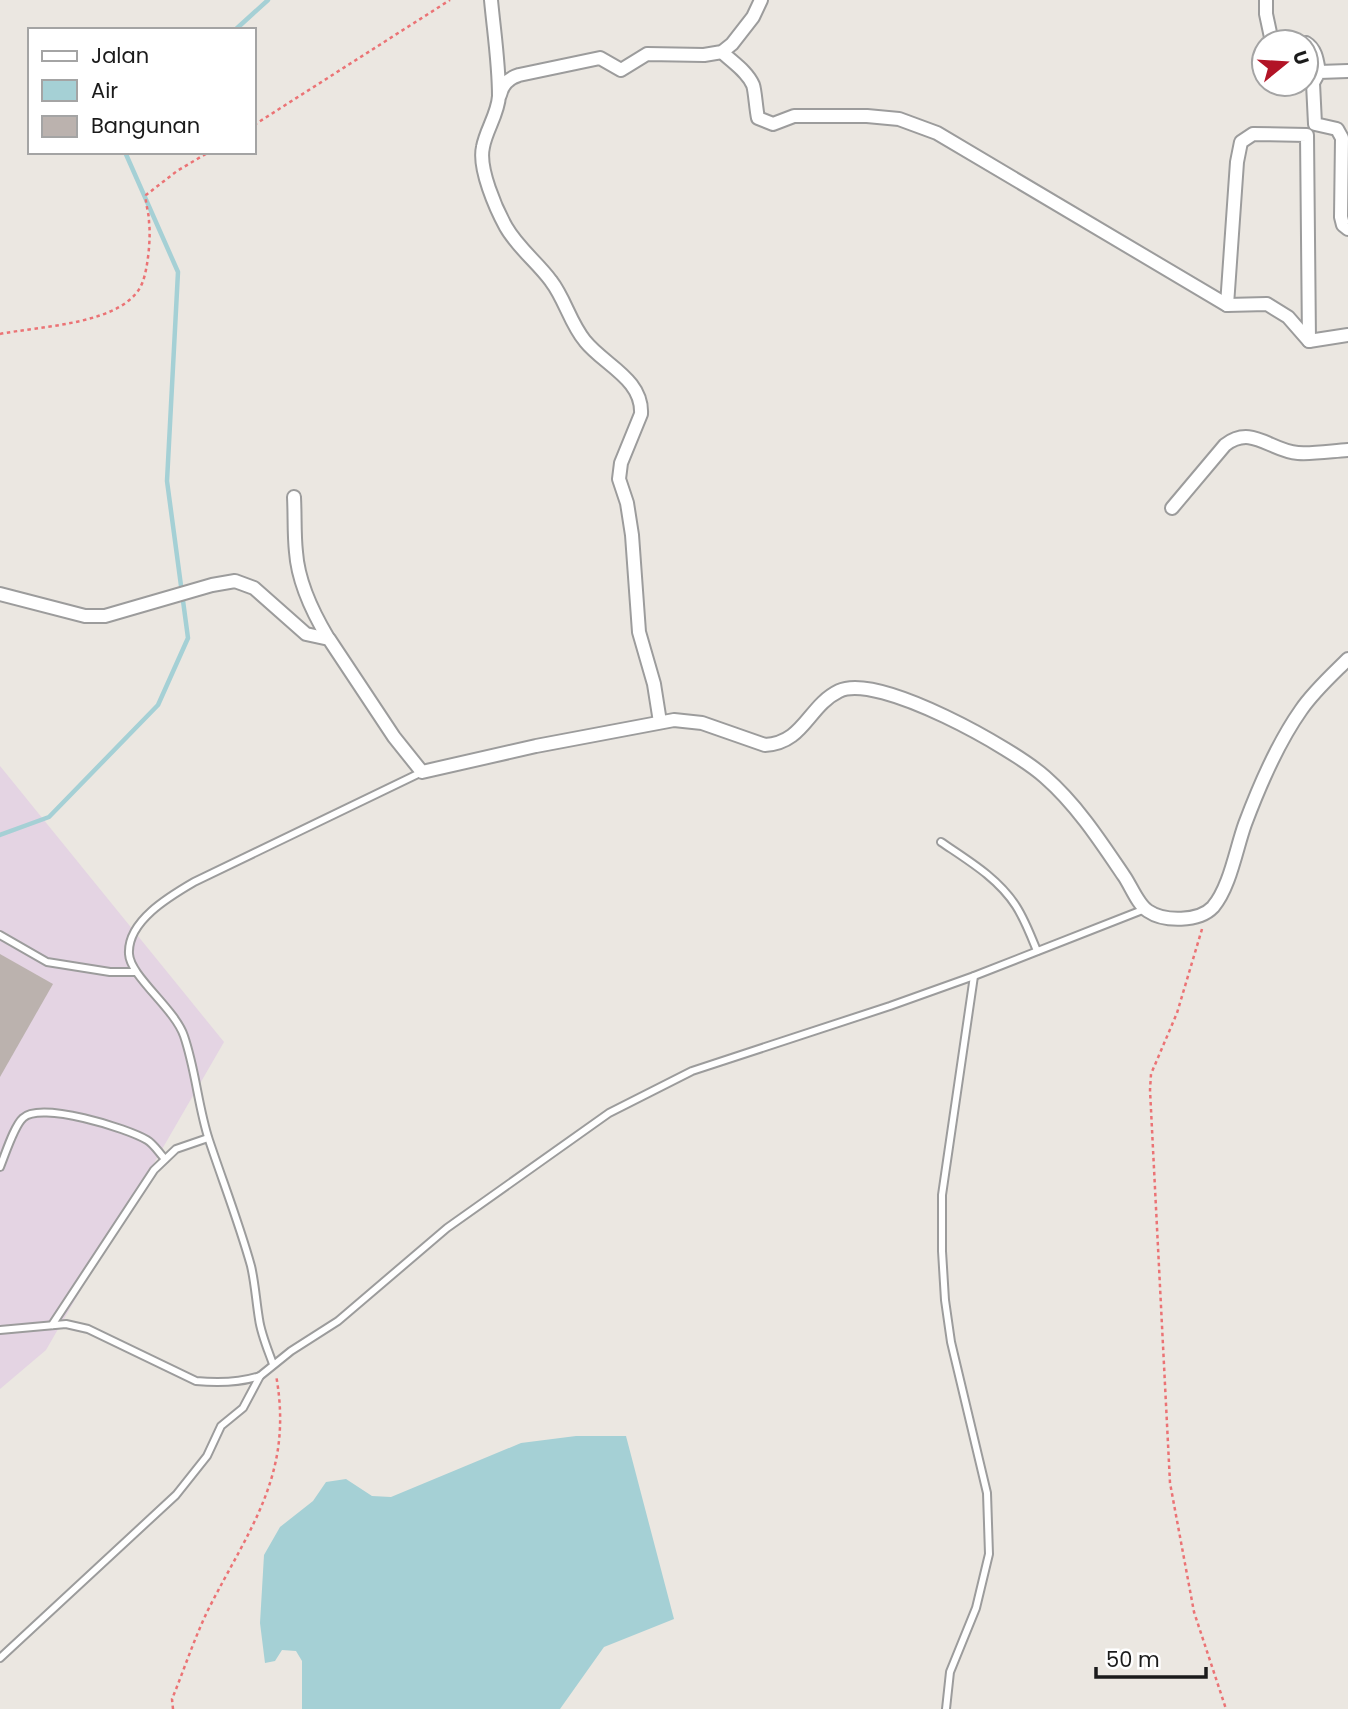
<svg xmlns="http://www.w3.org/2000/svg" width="1348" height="1709" viewBox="0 0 1348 1709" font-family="Poppins,sans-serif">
<rect width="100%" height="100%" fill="#ebe7e1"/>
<polygon fill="#e4d4e3" points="0,766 224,1042 46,1350 0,1389"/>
<polygon fill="#a5d0d5" points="576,1436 626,1436 674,1619 604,1647 560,1709 302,1709 302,1661 296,1651 282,1650 275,1661 265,1663 260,1623 264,1555 280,1527 313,1501 326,1482 346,1479 372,1496 391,1497 521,1443"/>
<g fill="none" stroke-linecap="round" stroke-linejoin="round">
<g stroke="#a5d0d5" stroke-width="4.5">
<polyline points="235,30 268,0"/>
<polyline points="0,835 49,817 158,705 188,638 167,481 178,272 125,152"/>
</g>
</g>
<polygon fill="#bbb2ae" points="0,954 53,984 0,1077"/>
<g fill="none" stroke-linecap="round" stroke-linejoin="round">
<g stroke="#9c9c9c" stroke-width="10">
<g id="lane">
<path d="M 941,842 C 969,861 998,878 1016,906 C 1025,920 1031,936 1037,951"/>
<polyline points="0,935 47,962 110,972 135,972"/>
<path d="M 0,1167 C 5,1155 14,1126 23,1118 C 40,1101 127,1128 147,1140 C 154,1144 159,1153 165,1159"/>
<polyline points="52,1325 154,1170 176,1149 208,1138"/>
<path d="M 0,1330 L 66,1324 L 88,1329 L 196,1381 C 217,1383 239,1383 260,1376"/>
<path d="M 273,1364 C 268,1350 261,1334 259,1319 C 256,1301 255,1283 251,1266 C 239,1223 223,1182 209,1140 C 198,1107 196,1071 184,1036 C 175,1009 130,976 129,954 C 127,921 170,896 194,882 L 422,772"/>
<polyline points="0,1658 176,1495 207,1456 221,1426 243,1408 260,1376 291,1351 338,1321 447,1228 609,1113 692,1071 890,1006 974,976 1145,909"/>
<polyline points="946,1709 950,1672 976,1608 989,1554 987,1493 951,1342 945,1300 942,1251 942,1195 974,976"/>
</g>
</g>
<g stroke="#9c9c9c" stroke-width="16">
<g id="street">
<path d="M 491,0 C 494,32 499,64 499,96 C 498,114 486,130 483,147 C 478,168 496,209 506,227 C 518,248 537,262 551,281 C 565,299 570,323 585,341 C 604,365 643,379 641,414 L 621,463 L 619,479 L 627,503 L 632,535 L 639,632 L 654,684 L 660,722"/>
<polyline points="1266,0 1266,14 1272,42"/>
<path d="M 1306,43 C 1316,49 1317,61 1319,72"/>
<path d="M 722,52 C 732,62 747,71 753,85 C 755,90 756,109 758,118 L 773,124 L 794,116 L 867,116 L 899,119 L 937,133 L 1227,305 L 1267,304 L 1288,317 L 1309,341 L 1348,335"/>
<polyline points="1348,71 1319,72 1313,83 1315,124 1337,129 1342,138 1341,217 1343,225 1348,229"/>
<path d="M 500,95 C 502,85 509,78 519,75 L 600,58 L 621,70 L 647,54 L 704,55 L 722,52 L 732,44 L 753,17 L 761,0"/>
<polyline points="1227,305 1237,162 1241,142 1253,134 1307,135 1309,341"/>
<path d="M 294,497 C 295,515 294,534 296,552 C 298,581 313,613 328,638"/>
<path d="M 1172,508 L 1225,445 C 1252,424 1270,451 1298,453 C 1314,454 1332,451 1348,450"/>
<path d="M 0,594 L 85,616 L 105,616 L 212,585 L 235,581 L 254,588 L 306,634 L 329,639 L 394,737 L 422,772 L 536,746 L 674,720 L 702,723 L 765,745 C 804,743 808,706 839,691 C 878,672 1014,749 1045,777 C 1077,805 1101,842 1124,876 C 1131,886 1138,905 1148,911 C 1164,922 1199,922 1213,907 C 1230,887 1236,849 1245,824 C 1260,784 1277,744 1301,710 C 1314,691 1332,675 1348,659"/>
</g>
</g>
<g stroke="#eb7375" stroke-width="2.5" stroke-dasharray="3.5 3.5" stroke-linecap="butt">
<polyline points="254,125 450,0"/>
<path d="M 0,334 C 38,326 128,325 143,281 C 148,267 151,237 149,222 C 149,212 145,204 146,195 L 177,171 L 209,152"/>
<polyline points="1202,929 1177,1013 1151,1074 1150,1090 1170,1483 1194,1612 1226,1709"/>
<path d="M 173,1709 L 172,1699 C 184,1670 194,1639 208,1610 C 250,1527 294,1474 276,1375"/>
</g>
<use href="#lane" stroke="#fff" stroke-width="6"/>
<use href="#street" stroke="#fff" stroke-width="12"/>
</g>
<rect x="28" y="28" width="228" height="126" fill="#ffffff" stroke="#a4a4a4" stroke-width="2"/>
<rect x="42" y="51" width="35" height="10" fill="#ffffff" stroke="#a4a4a4" stroke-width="2"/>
<text x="91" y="63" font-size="21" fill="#1b1b1b">Jalan</text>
<rect x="42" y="80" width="35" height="21" fill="#a5d0d5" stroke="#a4a4a4" stroke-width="2"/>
<text x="91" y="98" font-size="21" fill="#1b1b1b">Air</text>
<rect x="42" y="116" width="35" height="21" fill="#bbb2ae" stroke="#a4a4a4" stroke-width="2"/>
<text x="91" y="133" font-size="21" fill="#1b1b1b">Bangunan</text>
<g transform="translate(1285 63) rotate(72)"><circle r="33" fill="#ffffff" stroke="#a4a4a4" stroke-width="2"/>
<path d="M0-5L12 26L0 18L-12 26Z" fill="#b21426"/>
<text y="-10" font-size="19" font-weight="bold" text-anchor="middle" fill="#1b1b1b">U</text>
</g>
<path d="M1096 1667v10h110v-10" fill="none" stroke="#1b1b1b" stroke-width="3.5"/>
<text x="1106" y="1667" font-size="21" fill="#1b1b1b" stroke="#ffffff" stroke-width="5" paint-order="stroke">50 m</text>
</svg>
